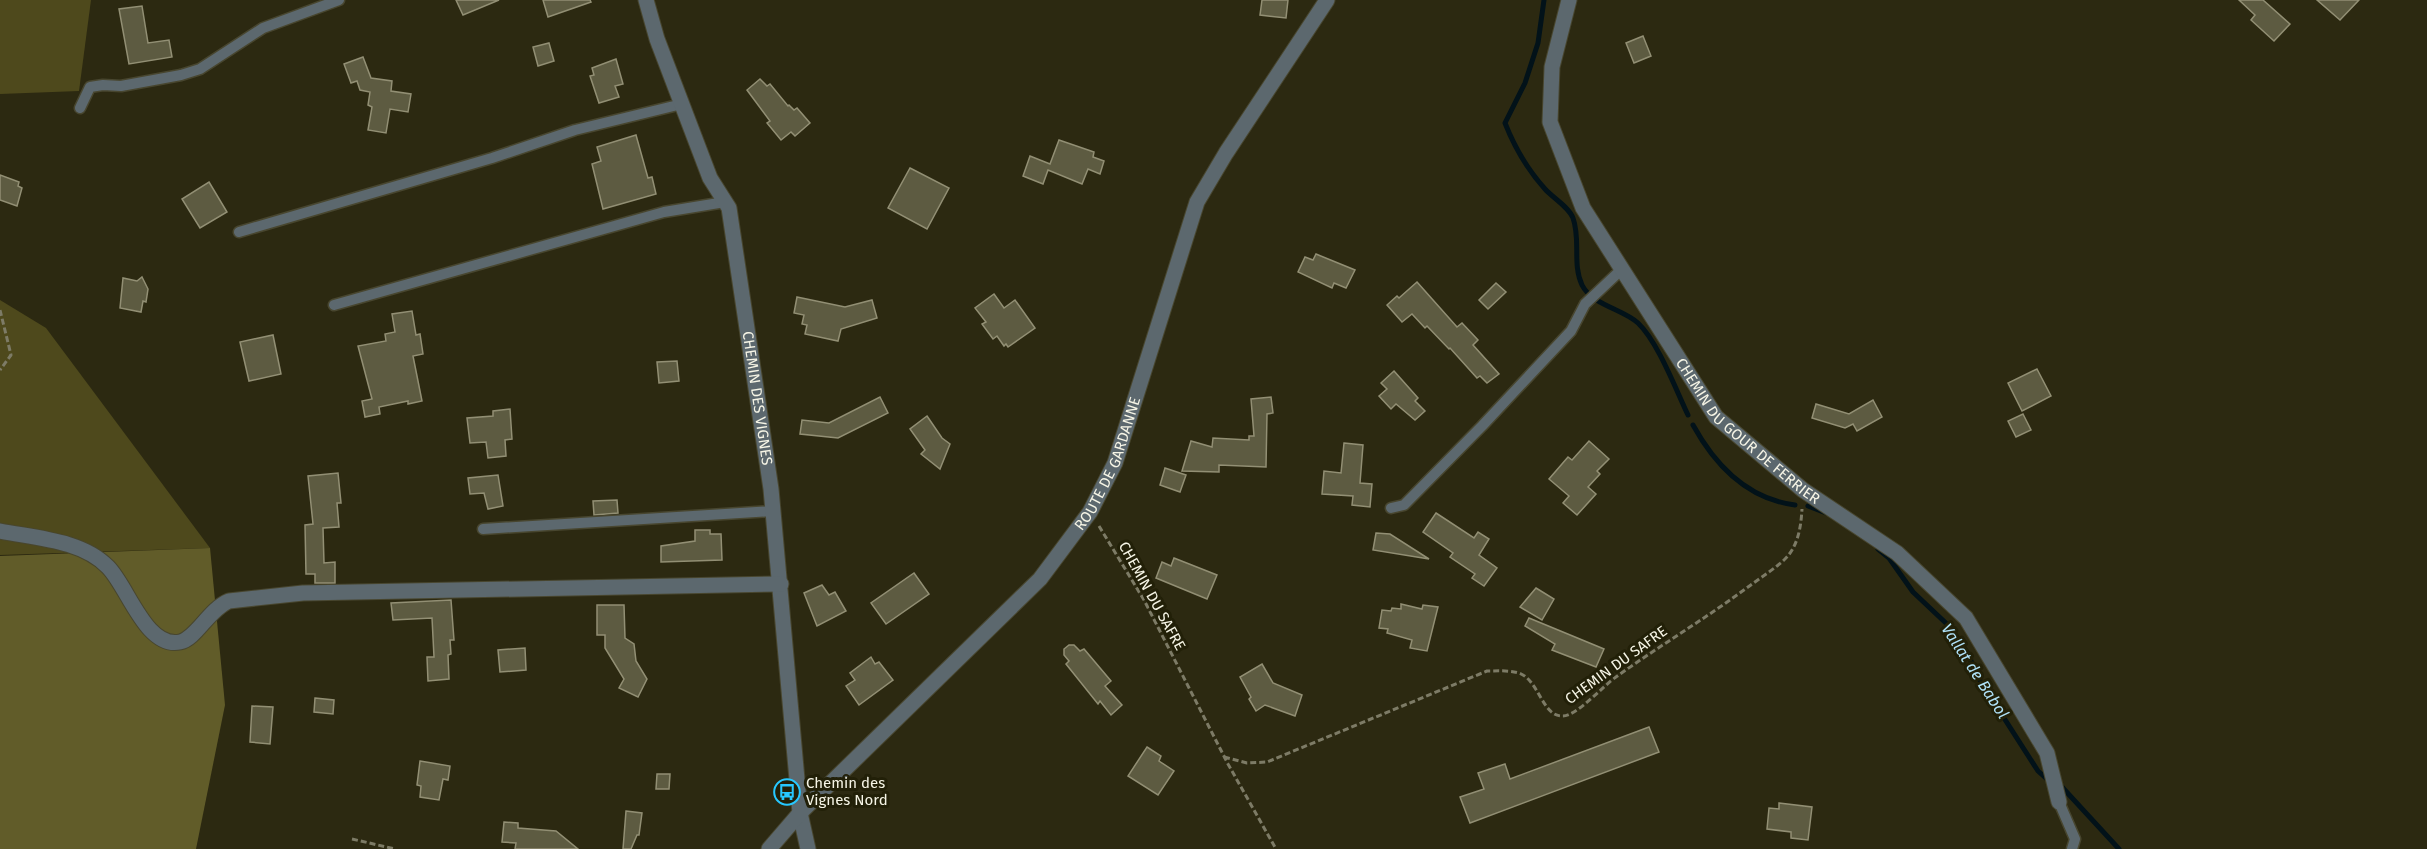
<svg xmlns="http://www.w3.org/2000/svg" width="2427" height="849" viewBox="0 0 2427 849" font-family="'Fira Sans',sans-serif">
<rect width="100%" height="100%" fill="#2c2911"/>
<g fill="#4e491c">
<polygon points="0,0 91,0 79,91 0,94"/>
<polygon points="0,300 46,328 210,548 0,555"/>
</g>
<polygon fill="#615c29" points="210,548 225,705 196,849 0,849 0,556"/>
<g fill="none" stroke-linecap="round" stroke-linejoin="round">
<g stroke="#021219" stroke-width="5">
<path d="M 1544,0 L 1538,43 L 1525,83 L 1505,123 C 1514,146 1528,170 1545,189 C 1553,198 1569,207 1573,218 C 1581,240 1572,264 1582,285 C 1592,305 1623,309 1638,323 C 1658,342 1676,390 1688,415"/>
<path d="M 1693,425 C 1715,465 1748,499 1795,505"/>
<polyline points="1808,506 1826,513"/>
<polyline points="1878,549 1889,558 1913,592 1949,626 1968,654 1979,679 2038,771 2048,780"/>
<polyline points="2062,787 2119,849"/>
</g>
</g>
<g fill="#5d5b41" stroke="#928f74" stroke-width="1.5">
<polygon points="456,0 499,0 463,15"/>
<polygon points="543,0 590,0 591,2 548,17"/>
<polygon points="1262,0 1288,0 1286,18 1260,15"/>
<polygon points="2239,0 2263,0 2290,24 2274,41 2251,20 2255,15"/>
<polygon points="2317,0 2359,0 2340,20"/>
<polygon points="142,6 148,43 169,40 172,57 129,64 119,9"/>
<polygon points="1643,36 1651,56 1634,63 1626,43"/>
<polygon points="549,43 554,61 538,66 533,47"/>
<polygon points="363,57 371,78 392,81 391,91 411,94 408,112 390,109 386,133 368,130 372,107 368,105 370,92 360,90 357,81 351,83 344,64"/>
<polygon points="616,59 623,84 615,86 619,97 599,103 590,76 594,75 592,68"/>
<polygon points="760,79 767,86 770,84 788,106 789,105 794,110 797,108 810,123 795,136 791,132 781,140 767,123 770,121 747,90"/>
<polygon points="636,135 648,178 652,177 656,194 603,209 592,164 601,161 597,147"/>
<polygon points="1059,140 1094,152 1093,157 1104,161 1100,174 1088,169 1082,184 1048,170 1043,184 1023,176 1030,156 1050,164"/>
<polygon points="910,168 949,188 927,229 888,208"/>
<polygon points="0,175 19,182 18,186 22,188 17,206 0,200"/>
<polygon points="209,182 227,212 200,228 182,199"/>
<polygon points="1316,254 1355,270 1346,288 1334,283 1332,288 1298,272 1305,257 1313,260"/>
<polygon points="142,277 148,289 146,302 143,301 141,312 120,308 123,278 137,281"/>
<polygon points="1417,282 1457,327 1462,323 1478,340 1473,345 1499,374 1487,383 1480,376 1477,378 1450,348 1449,349 1427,326 1425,328 1412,314 1402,322 1387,305 1397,296 1399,298"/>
<polygon points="1496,283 1506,292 1488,309 1479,300"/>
<polygon points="994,294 1004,308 1015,300 1035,328 1008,347 1006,344 1004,346 997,336 993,339 982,324 986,322 975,308"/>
<polygon points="797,297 845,307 872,300 877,318 841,329 838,341 805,334 807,325 802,324 804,315 794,313"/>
<polygon points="412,311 416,335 420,334 423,354 413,356 422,401 408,404 408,401 379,407 380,414 365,417 362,401 372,399 358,346 386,341 385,334 395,332 392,314"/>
<polygon points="273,335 281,374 249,381 240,342"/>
<polygon points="677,361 679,381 659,383 657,362"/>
<polygon points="2037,369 2051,396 2022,411 2008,383"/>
<polygon points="1394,371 1418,398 1415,401 1425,411 1415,420 1396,404 1391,409 1379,396 1387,389 1381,383"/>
<polygon points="880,397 888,413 838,438 800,434 802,420 829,423"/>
<polygon points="1271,397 1273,413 1267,414 1266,467 1219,465 1219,472 1182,471 1191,441 1212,447 1213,438 1249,440 1249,436 1254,436 1251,399"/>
<polygon points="1873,400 1882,417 1857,431 1853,424 1845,428 1812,418 1816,404 1849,414"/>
<polygon points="510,409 512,439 505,440 506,456 488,458 486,442 470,443 467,418 493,416 493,411"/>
<polygon points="2023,414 2031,430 2016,437 2008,421"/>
<polygon points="927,416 942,438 950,444 940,469 921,454 925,450 910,429"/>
<polygon points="1589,441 1609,459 1597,471 1600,474 1588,487 1596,494 1577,515 1563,503 1569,496 1549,479 1568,457 1572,460"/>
<polygon points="1344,443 1363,445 1360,483 1372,484 1370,507 1352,505 1353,496 1322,494 1324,471 1341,473"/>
<polygon points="1165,468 1186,475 1180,492 1160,485"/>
<polygon points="338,473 341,503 337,503 339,527 323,528 324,563 335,562 335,583 315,583 315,574 306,574 305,525 313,524 308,476"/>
<polygon points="498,475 503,506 488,509 484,493 470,494 468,478"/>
<polygon points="617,500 618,513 594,515 593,501"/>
<polygon points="1436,513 1474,538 1478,532 1489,539 1479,555 1497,568 1484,586 1472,578 1475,574 1450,557 1453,553 1423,532"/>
<polygon points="695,530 710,530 710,534 721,534 722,560 661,562 661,546 695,541"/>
<polygon points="1376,533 1390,534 1429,559 1373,550"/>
<polygon points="1174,558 1217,575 1207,599 1156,578 1162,562 1171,566"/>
<polygon points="914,573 929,594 886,624 871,603"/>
<polygon points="822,585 829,595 835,592 846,611 817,626 804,593"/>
<polygon points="1536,588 1554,599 1542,620 1520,607"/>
<polygon points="451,600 454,640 450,640 451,654 448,655 449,679 428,681 427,657 434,657 432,618 393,620 391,603"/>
<polygon points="1401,604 1422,609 1423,605 1438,607 1427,651 1410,648 1412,640 1387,633 1388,629 1379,628 1382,610 1391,611 1392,608 1401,609"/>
<polygon points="597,605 624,605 625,638 634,644 636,661 647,679 638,697 619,688 624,679 605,648 605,635 597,635"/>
<polygon points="1529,618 1604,649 1596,667 1552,650 1555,644 1525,626"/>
<polygon points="1069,645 1074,645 1080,651 1084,649 1111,681 1105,686 1122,705 1111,715 1100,701 1098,704 1066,664 1069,661 1064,655 1064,649"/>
<polygon points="525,648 526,670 500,672 498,650"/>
<polygon points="871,657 875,664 879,662 893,680 859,705 846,686 855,680 850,673"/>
<polygon points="1262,664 1273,683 1302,695 1295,716 1265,705 1256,711 1249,699 1251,697 1240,677"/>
<polygon points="315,698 334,700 333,714 314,712"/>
<polygon points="252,706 273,707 270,744 250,742"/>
<polygon points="1649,727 1659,752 1470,823 1460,797 1484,789 1478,773 1505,764 1510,779"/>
<polygon points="1147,747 1161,756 1159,761 1174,771 1158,795 1128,776"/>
<polygon points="420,761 450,766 448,780 443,779 439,800 420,797 421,786 417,785"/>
<polygon points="657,774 670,774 669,789 656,789"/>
<polygon points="1779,803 1812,807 1808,840 1791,838 1791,832 1767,829 1769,808 1779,809"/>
<polygon points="626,811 642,813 639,835 637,835 631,849 623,849"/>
<polygon points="504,822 518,823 518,828 556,831 578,849 515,849 516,843 502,842"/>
</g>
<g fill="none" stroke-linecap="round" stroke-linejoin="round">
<g stroke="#48462f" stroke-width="13">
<g id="service">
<polyline points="80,108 90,87 103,85 121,86 181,75 200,69 263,28 339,0"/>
<polyline points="239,232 492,158 575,130 682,104"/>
<polyline points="334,305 664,212 725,202"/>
<polyline points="1391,508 1404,505 1482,426 1571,331 1585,304 1621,270"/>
<polyline points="483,529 773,511"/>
<polyline points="2059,802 2075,839 2072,849"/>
</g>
</g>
<g stroke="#48462f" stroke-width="17">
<g id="minor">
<path id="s1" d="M 646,0 L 657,39 L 710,178 L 729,208 L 771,489 L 800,813 L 808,849"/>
<path id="s2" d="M 1569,0 L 1552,67 L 1550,122 L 1583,208 L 1716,417 L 1803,490 L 1897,553 L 1966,618 L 2047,753 L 2059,802"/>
<path d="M 0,531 C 35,538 82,540 108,567 C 128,587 146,649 180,642 C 196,639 209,609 229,601 L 303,593 L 781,584"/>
</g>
</g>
<g stroke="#48462f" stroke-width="17">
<g id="tertiary">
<path id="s3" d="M 769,849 L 800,813 L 1040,579 L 1090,512 L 1115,463 L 1197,202 L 1226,153 L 1327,0"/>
</g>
</g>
<g stroke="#7d7b66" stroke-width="3" stroke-dasharray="6 3" stroke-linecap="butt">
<polyline points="0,310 11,355 0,370"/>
<polyline points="1099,526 1144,600 1228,764 1276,849"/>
<path d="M 1224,757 L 1247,763 L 1267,762 L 1487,671 C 1498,671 1508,670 1519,673 C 1539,680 1542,716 1562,716 C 1576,717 1603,686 1616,677 C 1659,646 1705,619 1748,587 C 1760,578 1773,570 1784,560 C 1798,547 1801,527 1802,509"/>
<polyline points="352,839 395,849"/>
</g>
<use href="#service" stroke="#5c686e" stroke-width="10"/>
<use href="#minor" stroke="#5c686e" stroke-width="15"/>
<use href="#tertiary" stroke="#5c686e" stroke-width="15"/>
</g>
<defs>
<g id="bus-ring" transform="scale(1.35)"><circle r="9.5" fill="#222008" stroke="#27c8ff" stroke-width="1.5"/><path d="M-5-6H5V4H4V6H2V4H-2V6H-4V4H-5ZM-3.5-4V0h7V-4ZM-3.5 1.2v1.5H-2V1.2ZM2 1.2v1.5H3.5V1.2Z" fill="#27c8ff"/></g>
</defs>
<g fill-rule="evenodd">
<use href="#bus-ring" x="787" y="792"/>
</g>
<g text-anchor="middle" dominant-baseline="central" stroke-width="6" stroke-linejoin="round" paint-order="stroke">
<g font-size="15" fill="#f6f5e6" stroke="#222008">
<text stroke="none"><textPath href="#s1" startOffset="417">CHEMIN DES VIGNES</textPath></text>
<text stroke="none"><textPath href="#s2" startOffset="496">CHEMIN DU GOUR DE FERRIER</textPath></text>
<text stroke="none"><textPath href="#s3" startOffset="518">ROUTE DE GARDANNE</textPath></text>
<text transform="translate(1152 596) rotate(61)">CHEMIN DU SAFRE</text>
<text transform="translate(1616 665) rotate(-36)">CHEMIN DU SAFRE</text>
</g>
<g font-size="15" fill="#f6f5e6" stroke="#222008" text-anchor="start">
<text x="806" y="783">Chemin des<tspan x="806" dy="17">Vignes Nord</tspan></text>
</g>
<g font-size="16" font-style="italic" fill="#b0e2f9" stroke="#222008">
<text transform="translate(1975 671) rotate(57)">Vallat de Babol</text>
</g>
</g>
</svg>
